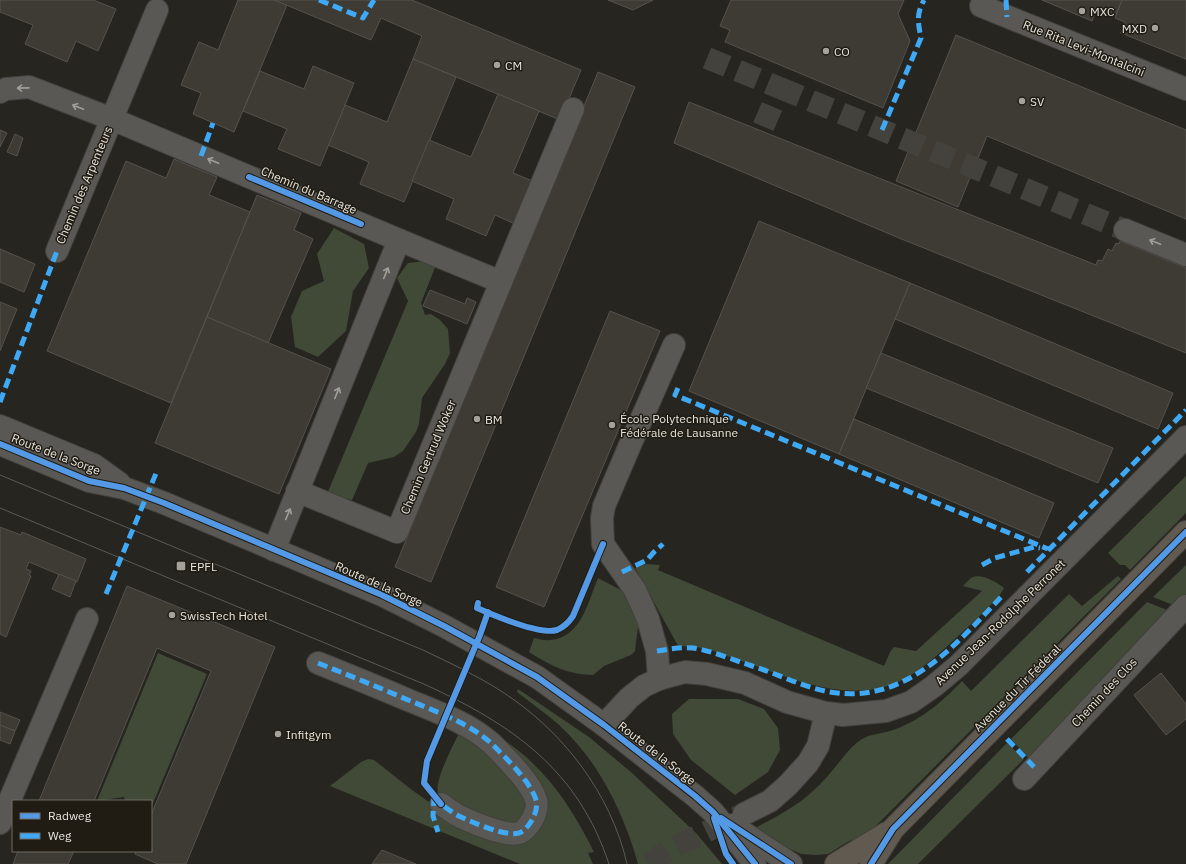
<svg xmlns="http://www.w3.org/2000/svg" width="1186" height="864" viewBox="0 0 1186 864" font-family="'IBM Plex Sans',sans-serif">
<rect width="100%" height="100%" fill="#262520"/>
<g fill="#404a36">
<polygon points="334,228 364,244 369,268 353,291 346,331 318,357 295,347 291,317 302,291 324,281 317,254"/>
<polygon points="426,261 436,265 421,303 425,315 431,314 440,320 448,329 450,353 445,364 422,398 419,424 416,432 403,451 394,457 368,463 352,500 327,494 408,301 397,278 408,263"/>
<polygon points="1186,476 1186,513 1130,570 1125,565 1120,565 1108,553"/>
<path d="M 646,564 L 660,565 L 658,570 L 884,666 L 890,652 L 894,647 L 916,651 L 982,591 L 963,586 C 966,583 969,579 973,577 C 982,574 997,582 1004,588 C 1000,599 962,632 952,642 C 937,655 922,670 904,679 C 849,708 786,676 733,658 C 723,655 713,650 704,648 C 696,647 688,647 680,646 L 677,644 L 635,568 Z"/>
<polygon points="1186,565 1186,594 1173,605 1153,597"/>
<path d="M 1118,576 L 1121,579 L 863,839 L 855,844 L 851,840 L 828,854 L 816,855 L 801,854 L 774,842 L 757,827 C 776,817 797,806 813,791 C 823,782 832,771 840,761 C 846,754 851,747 859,741 C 868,734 880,734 890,731 C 919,722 942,702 962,681 L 971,691 L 1069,594 L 1082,606 Z"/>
<path d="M 598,578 L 619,589 L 628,597 L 638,619 L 638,627 L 635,651 L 631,655 L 604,666 L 593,675 C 569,675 549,665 529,652 L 534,638 C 539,639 545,641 550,640 C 581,638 588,602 598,578 Z"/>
<polygon points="1147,602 1167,610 1166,618 1030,760 1011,739"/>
<polygon points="158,653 207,674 151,808 151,801 125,801 124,797 97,801"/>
<path d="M 518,689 L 589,737 L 632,773 L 696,833 L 722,864 L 638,864 C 624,813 598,760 558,724 C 545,713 530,702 517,692 Z"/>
<polygon points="689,699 738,699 764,709 778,728 780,750 768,772 735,795 691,760 673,734 672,714"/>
<path d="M 468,714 L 470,715 L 470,717 C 488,730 508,741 525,756 C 556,783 576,816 594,852 L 588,853 L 593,864 L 520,864 L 330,786 L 361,762 L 368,759 L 374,760 L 412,790 L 439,809 L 491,833 L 538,816 L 466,719 Z"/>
<path d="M 462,727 L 478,740 L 531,801 L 519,828 L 443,800 C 442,797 439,794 438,792 C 434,780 456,740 462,727 Z"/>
<polygon points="1007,743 1024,759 918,864 888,864"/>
</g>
<g fill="#3e3b34" stroke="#54524e">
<polygon points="0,0 93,0 116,9 98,51 76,41 67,62 25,44 33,25 0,12"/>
<polygon points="238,0 274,0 287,5 234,132 193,114 201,93 181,85 199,42 218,50"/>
<polygon points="274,0 412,0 581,70 560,120 413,59 422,36 381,18 371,40"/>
<polygon points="608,0 653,0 633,10"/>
<polygon points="731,0 904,0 898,14 910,41 883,108 725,42 730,30 720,26"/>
<polygon points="1042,0 1122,0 1116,15 1108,11 1107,14 1096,10 1092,21"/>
<polygon points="1122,0 1186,0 1186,59 1121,33 1125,22 1115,18"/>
<polygon points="956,35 1186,130 1186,219 987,136 958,207 896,181"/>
<polygon points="413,59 456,77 404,202 360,184 369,162 328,145 345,105 387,122"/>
<polygon points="313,66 354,83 320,166 278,149 287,129 243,111 260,71 304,89"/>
<polygon points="598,72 635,87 431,582 395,567"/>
<polygon points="498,94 539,111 513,173 535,182 517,225 495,215 486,236 446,219 454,199 412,181 429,140 471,157"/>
<polygon points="689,102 1096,265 1098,260 1102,261 1108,249 1112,251 1116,243 1119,244 1120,241 1186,268 1186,353 899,238 674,143"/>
<polygon points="0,130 7,133 0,147"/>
<polygon points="15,134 23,138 17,156 7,152"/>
<polygon points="174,159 217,177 209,195 250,212 171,403 47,351 126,161 166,178"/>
<polygon points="257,195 301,213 294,230 313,239 268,343 207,317"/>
<polygon points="759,221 910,283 839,454 689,391"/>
<polygon points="0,249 35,264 24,292 0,282"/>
<polygon points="910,283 1173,393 1158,429 895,319"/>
<polygon points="430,290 465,304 467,298 476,302 467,324 423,306"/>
<polygon points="0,302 17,309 0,351"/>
<polygon points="610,311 660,331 544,607 496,587"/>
<polygon points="207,317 331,369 279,494 155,443"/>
<polygon points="881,353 1113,448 1098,483 866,388"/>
<polygon points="854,419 1054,503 1039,538 839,454"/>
<polygon points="0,527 21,535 22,532 86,559 77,582 29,562 26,569 31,571 29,575 31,576 6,637 0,634"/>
<polygon points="59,574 76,581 70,597 52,589"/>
<polygon points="127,586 275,647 186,864 158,864 135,854 136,851 151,851 151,815 211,671 157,648 94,801 39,801"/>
<polygon points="1161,673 1186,704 1186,719 1166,735 1134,695"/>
<polygon points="0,712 20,720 15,731 0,725"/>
<polygon points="0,725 15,731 10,744 0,740"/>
<polygon points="382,850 416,864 372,864"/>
<polygon points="18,851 74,851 68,864 13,864"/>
</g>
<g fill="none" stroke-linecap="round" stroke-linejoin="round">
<g stroke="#43423d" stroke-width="22" stroke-dasharray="22 11" stroke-linecap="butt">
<polyline points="707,58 780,88 761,132"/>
<polyline points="780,88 1125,230"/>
<polyline points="649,864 670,849 739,816"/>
</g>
<g stroke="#42413d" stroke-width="24">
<g id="minor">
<polyline points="981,6 1186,89"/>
<polyline points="0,92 6,89 29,87 112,119 399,240 274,550"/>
<polyline points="1125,230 1186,255"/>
<polyline points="399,240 501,282"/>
<polyline points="57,251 157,10"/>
<polyline points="0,426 94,465 119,483"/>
<polyline points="0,444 89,481 124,488 164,503 382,595 444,626 537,677 604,725 695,796 713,812 755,864"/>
<polyline points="297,491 397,532 573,109"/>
<path d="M 318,663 C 348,675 378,687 408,700 C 437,712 467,722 491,743 C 504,756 531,782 536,800 C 538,806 535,815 532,820 C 529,825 525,831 519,833 C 506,837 474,823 461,817 C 454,814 448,809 441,804"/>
<polyline points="659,679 657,651 648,619 635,590 603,544 602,518 604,506 630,445 674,345"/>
<polyline points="604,725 629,698 644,686 659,679 685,672 707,674 745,683 787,702 826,713 843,715 886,711 911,702 934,686 959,665 1186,437"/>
<polyline points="1024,779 1186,606"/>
<polyline points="744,814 770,801 788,785 808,763 818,746 826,713"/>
<polyline points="0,823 87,619"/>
<polyline points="732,825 791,864"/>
</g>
</g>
<g stroke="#42413d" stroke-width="24">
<g id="major">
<polyline points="836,864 887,833"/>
<polyline points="871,864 893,829 1186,532"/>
</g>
</g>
<use href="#minor" stroke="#595854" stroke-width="22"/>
<use href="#major" stroke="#615a51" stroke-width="22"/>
<g stroke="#5c5b57" stroke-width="1">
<path d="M 0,475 L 423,650 C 450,663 476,675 501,691 C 562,730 611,793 627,864"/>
<path d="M 0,508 L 426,685 C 513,725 578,770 609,864"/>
</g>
<g stroke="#3fa9f5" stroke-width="5" stroke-dasharray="10 5" stroke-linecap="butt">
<polyline points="319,0 363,18 374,0"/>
<polyline points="1006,0 1007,17"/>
<path d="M 882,130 L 921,38 C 918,22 916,15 924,0"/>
<polyline points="201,156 213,123"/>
<polyline points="678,388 675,395 1048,549"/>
<polyline points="0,402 57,251"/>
<polyline points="982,565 995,558 1034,547 1040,548"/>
<polyline points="622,572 647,560 654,552 663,544"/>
<polyline points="1027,572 1186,410"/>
<polyline points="106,594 157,471"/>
<path d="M 657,651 C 669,649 682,647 693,648 C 712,651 731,659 749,665 C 776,673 802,687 830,692 C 907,705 956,644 1004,594"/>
<path d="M 318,663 C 348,675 378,687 408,700 C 437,712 467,722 491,743 C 504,756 531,782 536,800 C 538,806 535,815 532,820 C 529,825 525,831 519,833 C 506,837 474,823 461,817 C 454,814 448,809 441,804"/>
<polyline points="1007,739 1034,767"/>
<polyline points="434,796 433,816 438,832"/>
</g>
<g stroke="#201c13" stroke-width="8">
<g id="cycleway">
<polyline points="249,177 361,224"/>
<polyline points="0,444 89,481 124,488 164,503 382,595 444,626 537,677 604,725 695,796 713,812 755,864"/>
<path d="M 478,603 L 477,608 C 493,615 540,635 557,630 C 564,627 569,622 573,616 L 603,544"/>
<polyline points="441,804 424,783 427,761 480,635 488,612"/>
<polyline points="714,818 726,854 733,864"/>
<polyline points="721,818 791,864"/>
<polyline points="871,864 893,829 1186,532"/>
</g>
</g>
<use href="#cycleway" stroke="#5399e6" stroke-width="6"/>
</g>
<defs><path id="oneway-shaft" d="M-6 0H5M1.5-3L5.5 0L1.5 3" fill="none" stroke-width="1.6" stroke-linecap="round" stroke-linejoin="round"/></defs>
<g stroke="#a09f9a">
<use href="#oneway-shaft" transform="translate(23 88) rotate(179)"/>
<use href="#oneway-shaft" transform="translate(78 107) rotate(-159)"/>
<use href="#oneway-shaft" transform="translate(213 161) rotate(-157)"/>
<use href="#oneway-shaft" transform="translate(1155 242) rotate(-158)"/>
<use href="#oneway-shaft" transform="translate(386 273) rotate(-68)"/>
<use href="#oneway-shaft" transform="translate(337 393) rotate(-68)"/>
<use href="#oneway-shaft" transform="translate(288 514) rotate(-67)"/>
</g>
<g fill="#a4a29c" stroke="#201c13" stroke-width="1.5">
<circle cx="1082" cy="11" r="4"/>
<circle cx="1155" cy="28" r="4"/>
<circle cx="826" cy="51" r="4"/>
<circle cx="497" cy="65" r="4"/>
<circle cx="1022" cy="101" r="4"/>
<circle cx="477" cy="419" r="4"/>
<circle cx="612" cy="425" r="4"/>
<rect x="176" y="561" width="10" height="10" rx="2"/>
<circle cx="172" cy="615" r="4"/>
<circle cx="278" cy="734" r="4"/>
</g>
<g text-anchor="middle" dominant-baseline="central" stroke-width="3" stroke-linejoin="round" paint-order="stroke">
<g font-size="12" fill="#e8e6df" stroke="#201c13" text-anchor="start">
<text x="1090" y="11">MXC</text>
<text x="1147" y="28" text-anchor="end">MXD</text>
<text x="834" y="51">CO</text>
<text x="505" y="65">CM</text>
<text x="1030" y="101">SV</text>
<text x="620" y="418">École Polytechnique<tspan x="620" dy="14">Fédérale de Lausanne</tspan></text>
<text x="485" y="419">BM</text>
<text x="190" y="566">EPFL</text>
<text x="180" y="615">SwissTech Hotel</text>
<text x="286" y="734">Infitgym</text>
</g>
<g font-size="12" fill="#e8e6df" stroke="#201c13">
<text transform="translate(1084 48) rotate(22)">Rue Rita Levi-Montalcini</text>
<text transform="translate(84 185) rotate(-67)">Chemin des Arpenteurs</text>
<text transform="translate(309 190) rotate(23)">Chemin du Barrage</text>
<text transform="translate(56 454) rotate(21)">Route de la Sorge</text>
<text transform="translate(428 457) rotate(-67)">Chemin Gertrud Woker</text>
<text transform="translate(379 584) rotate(24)">Route de la Sorge</text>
<text transform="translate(1000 622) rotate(-44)">Avenue Jean-Rodolphe Perronet</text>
<text transform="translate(1017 688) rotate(-45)">Avenue du Tir Fédéral</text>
<text transform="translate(1104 692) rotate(-47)">Chemin des Clos</text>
<text transform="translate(657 753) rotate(38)">Route de la Sorge</text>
</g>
</g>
<rect x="12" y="800" width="140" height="52" fill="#201c13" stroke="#706d65"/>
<rect x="20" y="813" width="20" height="6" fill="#5399e6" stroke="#706d65"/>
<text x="48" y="820" font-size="12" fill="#e8e6df">Radweg</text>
<rect x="20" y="833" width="20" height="6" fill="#3fa9f5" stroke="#706d65"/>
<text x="48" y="840" font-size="12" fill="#e8e6df">Weg</text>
</svg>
